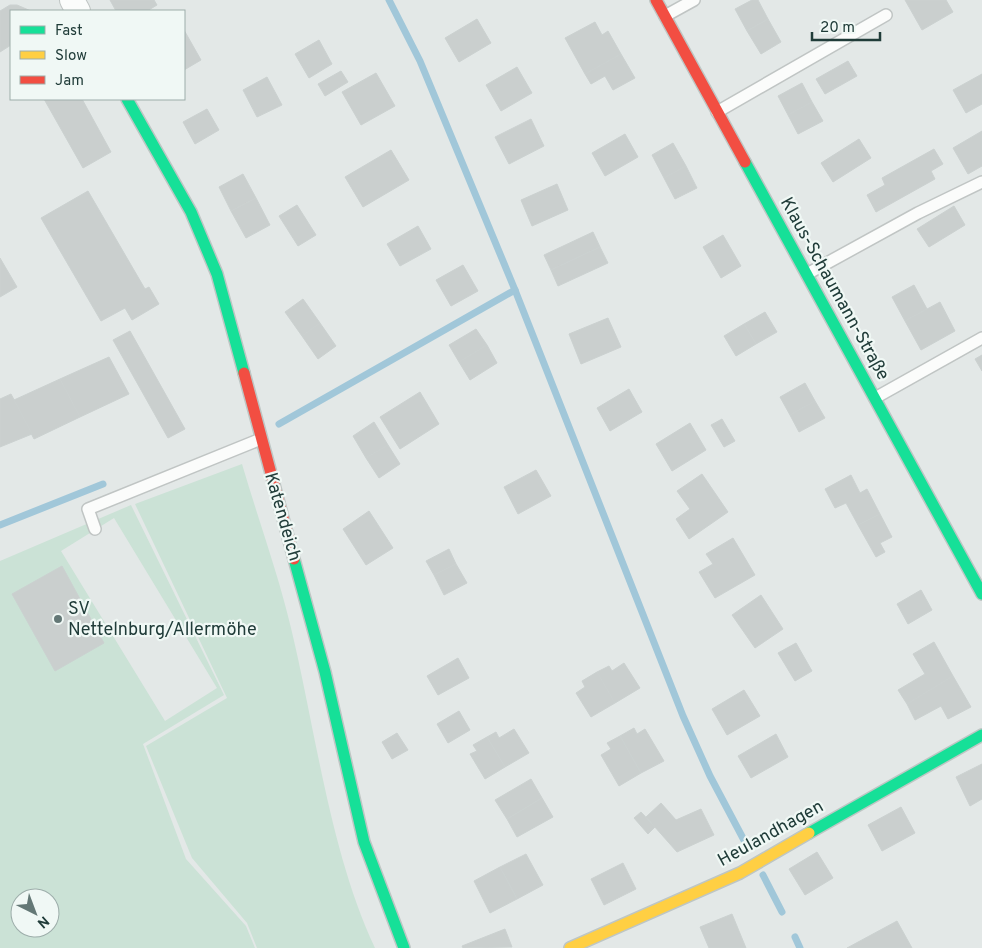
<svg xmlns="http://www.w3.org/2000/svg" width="982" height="948" viewBox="0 0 982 948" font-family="Overpass,sans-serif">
<rect width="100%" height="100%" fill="#e3e8e7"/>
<g fill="#cbe2d6" fill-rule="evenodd">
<path d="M 242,464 C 258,519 278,573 291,628 C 316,732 330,852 375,948 L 257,948 L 247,923 L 192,858 L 146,746 L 227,698 L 135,504 Z"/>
<path d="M 131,505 L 224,695 L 143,744 L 186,859 L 246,926 L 255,948 L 0,948 L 0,561 ZM 114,518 L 217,688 L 165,721 L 61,551 ZM 20,898 L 50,898 L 50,928 L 20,928 Z"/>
</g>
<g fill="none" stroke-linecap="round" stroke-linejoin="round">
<g stroke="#a1c7d9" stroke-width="7">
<polyline points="389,0 420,61 515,290 683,716 710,776 746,844"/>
<polyline points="279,424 515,290"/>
<polyline points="0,525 103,484"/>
<polyline points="763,875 782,912"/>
<polyline points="795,937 800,948"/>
</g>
</g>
<g fill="#cacfce" stroke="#cbd1d0">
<polygon points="110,0 154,0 157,5 147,11 116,11"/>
<polygon points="752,0 758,0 768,19 747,31 735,9"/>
<polygon points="905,0 946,0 953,12 922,30"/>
<polygon points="10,5 17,5 31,11 11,11 11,45 0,52 0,11"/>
<polygon points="477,19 491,43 459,62 445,38"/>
<polygon points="768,19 781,42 761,54 747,31"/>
<polygon points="595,22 602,35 608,31 621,54 585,74 565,38"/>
<polygon points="184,30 201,60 184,70"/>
<polygon points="319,40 332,64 309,78 295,54"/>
<polygon points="621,54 635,78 613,90 605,76 591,84 585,74"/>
<polygon points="848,61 857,76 825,94 816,79"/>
<polygon points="517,67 532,93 501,111 486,85"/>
<polygon points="341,71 348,82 325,96 318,84"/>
<polygon points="376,73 395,106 361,125 342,92"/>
<polygon points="982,74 982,104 966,113 953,90"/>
<polygon points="267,77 282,105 257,117 243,90"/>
<polygon points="802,83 812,102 788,115 778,96"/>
<polygon points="44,99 82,99 111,152 83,168"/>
<polygon points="812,102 823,121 798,134 788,115"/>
<polygon points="207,109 219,130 195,144 183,122"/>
<polygon points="531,119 544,146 509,164 495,137"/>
<polygon points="982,131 982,166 968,174 953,148"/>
<polygon points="625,134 638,157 605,176 592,153"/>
<polygon points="859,139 871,158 833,182 821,163"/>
<polygon points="673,143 686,166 664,178 652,155"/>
<polygon points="934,149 943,164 931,171 935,179 876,212 867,195 885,185 882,178"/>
<polygon points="391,150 409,180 363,207 345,177"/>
<polygon points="686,166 697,188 675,199 664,178"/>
<polygon points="243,174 256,198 231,211 219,187"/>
<polygon points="557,184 568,210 532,226 521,200"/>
<polygon points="88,191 145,289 149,287 159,304 132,320 125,308 101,321 41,218"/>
<polygon points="256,198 270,225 246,238 231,211"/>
<polygon points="297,205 316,235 298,246 279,216"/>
<polygon points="954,206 965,225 929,247 917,229"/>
<polygon points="418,226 431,249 400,266 387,244"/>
<polygon points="593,232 600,247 551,270 544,255"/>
<polygon points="723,235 741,266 721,278 703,247"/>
<polygon points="600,247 608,263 558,286 551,270"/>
<polygon points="0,258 17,287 0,297"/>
<polygon points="463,265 478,291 451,306 436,280"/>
<polygon points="914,285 927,309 905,321 892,297"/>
<polygon points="303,299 320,323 302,336 285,312"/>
<polygon points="940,302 955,331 921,350 905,321"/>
<polygon points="765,312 777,332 756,344 744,324"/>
<polygon points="608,318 621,347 581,364 569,334"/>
<polygon points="320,323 336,346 318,359 302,336"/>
<polygon points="744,324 756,344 736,356 724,336"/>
<polygon points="476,329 487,345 459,362 449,345"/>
<polygon points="130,331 185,429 168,438 113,340"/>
<polygon points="487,345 497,363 470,380 459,362"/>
<polygon points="982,355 982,371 975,359"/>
<polygon points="109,357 129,394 80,417 60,379"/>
<polygon points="60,379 80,417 34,439 14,400"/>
<polygon points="805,383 815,401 790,415 780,397"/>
<polygon points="629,389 642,412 610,431 597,408"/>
<polygon points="420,392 439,424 400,449 380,417"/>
<polygon points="11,394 32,434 0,447 0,399"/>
<polygon points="815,401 825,418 799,432 790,415"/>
<polygon points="722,419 735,441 724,447 711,425"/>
<polygon points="374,422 388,445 366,458 353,436"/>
<polygon points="690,423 706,450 672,471 656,444"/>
<polygon points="388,445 400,464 379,478 366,458"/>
<polygon points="536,470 551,496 518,514 504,487"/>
<polygon points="702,474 728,512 689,539 676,519 690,509 677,491"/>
<polygon points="851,475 860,493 867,489 880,514 858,525 846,503 835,508 825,489"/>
<polygon points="369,511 393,548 366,565 343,529"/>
<polygon points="880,514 892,537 880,543 885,552 876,557 858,525"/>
<polygon points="733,538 755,575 715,598 699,572 713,564 706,554"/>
<polygon points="449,549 456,564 434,575 426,561"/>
<polygon points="456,564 467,583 444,595 434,575"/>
<polygon points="62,566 104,643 55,671 12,594"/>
<polygon points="921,590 932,610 908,624 897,604"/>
<polygon points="761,595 783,629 755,648 732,615"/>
<polygon points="934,642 953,676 907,704 898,690 925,674 913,654"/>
<polygon points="796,643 812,671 795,681 778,653"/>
<polygon points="458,658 469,678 438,695 427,676"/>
<polygon points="624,663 640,688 615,703 597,672 609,666 612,671"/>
<polygon points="597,672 615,703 591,717 576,693 585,687 582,681"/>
<polygon points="953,676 971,707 948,719 941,706 915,720 907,704"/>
<polygon points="744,690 760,716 727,735 712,709"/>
<polygon points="459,711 470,730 448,743 437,724"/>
<polygon points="634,728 637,734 645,729 664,761 641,773 620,736"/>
<polygon points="514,729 529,753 505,767 487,737 496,732 499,738"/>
<polygon points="397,733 408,750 392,759 382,742"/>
<polygon points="776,734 788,757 751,778 738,756"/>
<polygon points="620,736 641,773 619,786 601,755 611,749 607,743"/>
<polygon points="487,737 505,767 485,779 470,754 477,751 473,745"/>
<polygon points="982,764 982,799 970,806 956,777"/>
<polygon points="531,779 542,798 507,819 495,800"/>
<polygon points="542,798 553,817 517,837 507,819"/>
<polygon points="661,803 676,820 701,809 714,835 677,852 646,817"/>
<polygon points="901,807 915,833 882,851 868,825"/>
<polygon points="641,812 655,827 648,834 634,818"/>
<polygon points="817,852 833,878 805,895 789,869"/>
<polygon points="526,854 543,885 517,899 500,867"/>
<polygon points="623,863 636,889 604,905 591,879"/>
<polygon points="500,867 517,899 490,913 474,881"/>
<polygon points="732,914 746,948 709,948 700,927"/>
<polygon points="897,921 912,948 847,948"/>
<polygon points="505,929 512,947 463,948 462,946"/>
</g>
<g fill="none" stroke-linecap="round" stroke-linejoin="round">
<g stroke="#c0c5c4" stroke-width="14">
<g id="lane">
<polyline points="665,16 694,0"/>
<polyline points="717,112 886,15"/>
<polyline points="807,274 918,213 982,182"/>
<polyline points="875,398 982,338"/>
<polyline points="95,529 88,509 261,439"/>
</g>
</g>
<g stroke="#c0c5c4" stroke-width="26">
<polyline id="street" points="72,0 78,11"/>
</g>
<g stroke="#bec6c4" stroke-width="14">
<g id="fast">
<polyline points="127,99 191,212 217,274 244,373"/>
<polyline points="745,162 982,594"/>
<polyline points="294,559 325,672 364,842 404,948"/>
<polyline points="809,833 982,735"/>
</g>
</g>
<g stroke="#bec6c4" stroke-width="14">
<polyline id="slow" points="570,948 740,873 809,833"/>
</g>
<g stroke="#bec6c4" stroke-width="14">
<g id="jam">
<polyline points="656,0 745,162"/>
<polyline points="244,373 294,559"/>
</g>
</g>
<use href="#lane" stroke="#fbfcfb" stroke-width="11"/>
<use href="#street" stroke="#fbfcfb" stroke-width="24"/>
<use href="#fast" stroke="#16e098" stroke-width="11"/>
<use href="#slow" stroke="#ffcf43" stroke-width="11"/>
<use href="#jam" stroke="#f24e42" stroke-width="11"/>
</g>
<circle fill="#647876" stroke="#f0f8f5" stroke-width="2" cx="58" cy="619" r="5"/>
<g text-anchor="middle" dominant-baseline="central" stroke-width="4.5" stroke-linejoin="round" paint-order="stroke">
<g font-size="18" fill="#203c39" stroke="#f0f8f5">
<text transform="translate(834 289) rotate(61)">Klaus-Schaumann-Straße</text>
<text transform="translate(282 517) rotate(74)">Katendeich</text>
<text transform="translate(771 834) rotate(-29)">Heulandhagen</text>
</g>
<g font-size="18" fill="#203c39" stroke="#f0f8f5" text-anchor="start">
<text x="68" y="609">SV<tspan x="68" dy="21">Nettelnburg/Allermöhe</tspan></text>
</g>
</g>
<rect x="10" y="10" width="175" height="90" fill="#f0f8f5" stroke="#9dadaa"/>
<rect x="20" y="26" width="25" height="8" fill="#16e098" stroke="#9dadaa"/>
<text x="55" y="35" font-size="15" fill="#203c39">Fast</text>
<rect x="20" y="51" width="25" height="8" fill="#ffcf43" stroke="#9dadaa"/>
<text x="55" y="60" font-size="15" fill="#203c39">Slow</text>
<rect x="20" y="76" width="25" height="8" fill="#f24e42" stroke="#9dadaa"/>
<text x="55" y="85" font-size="15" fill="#203c39">Jam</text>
<g transform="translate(35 913) rotate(138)"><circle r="24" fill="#f0f8f5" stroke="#9dadaa"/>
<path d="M0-4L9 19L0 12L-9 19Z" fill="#647876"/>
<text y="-8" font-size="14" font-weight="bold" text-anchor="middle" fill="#203c39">N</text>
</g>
<path d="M812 32v8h68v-8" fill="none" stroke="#203c39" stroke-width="2.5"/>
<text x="820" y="32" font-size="15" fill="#203c39" stroke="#f0f8f5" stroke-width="4" paint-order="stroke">20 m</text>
</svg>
